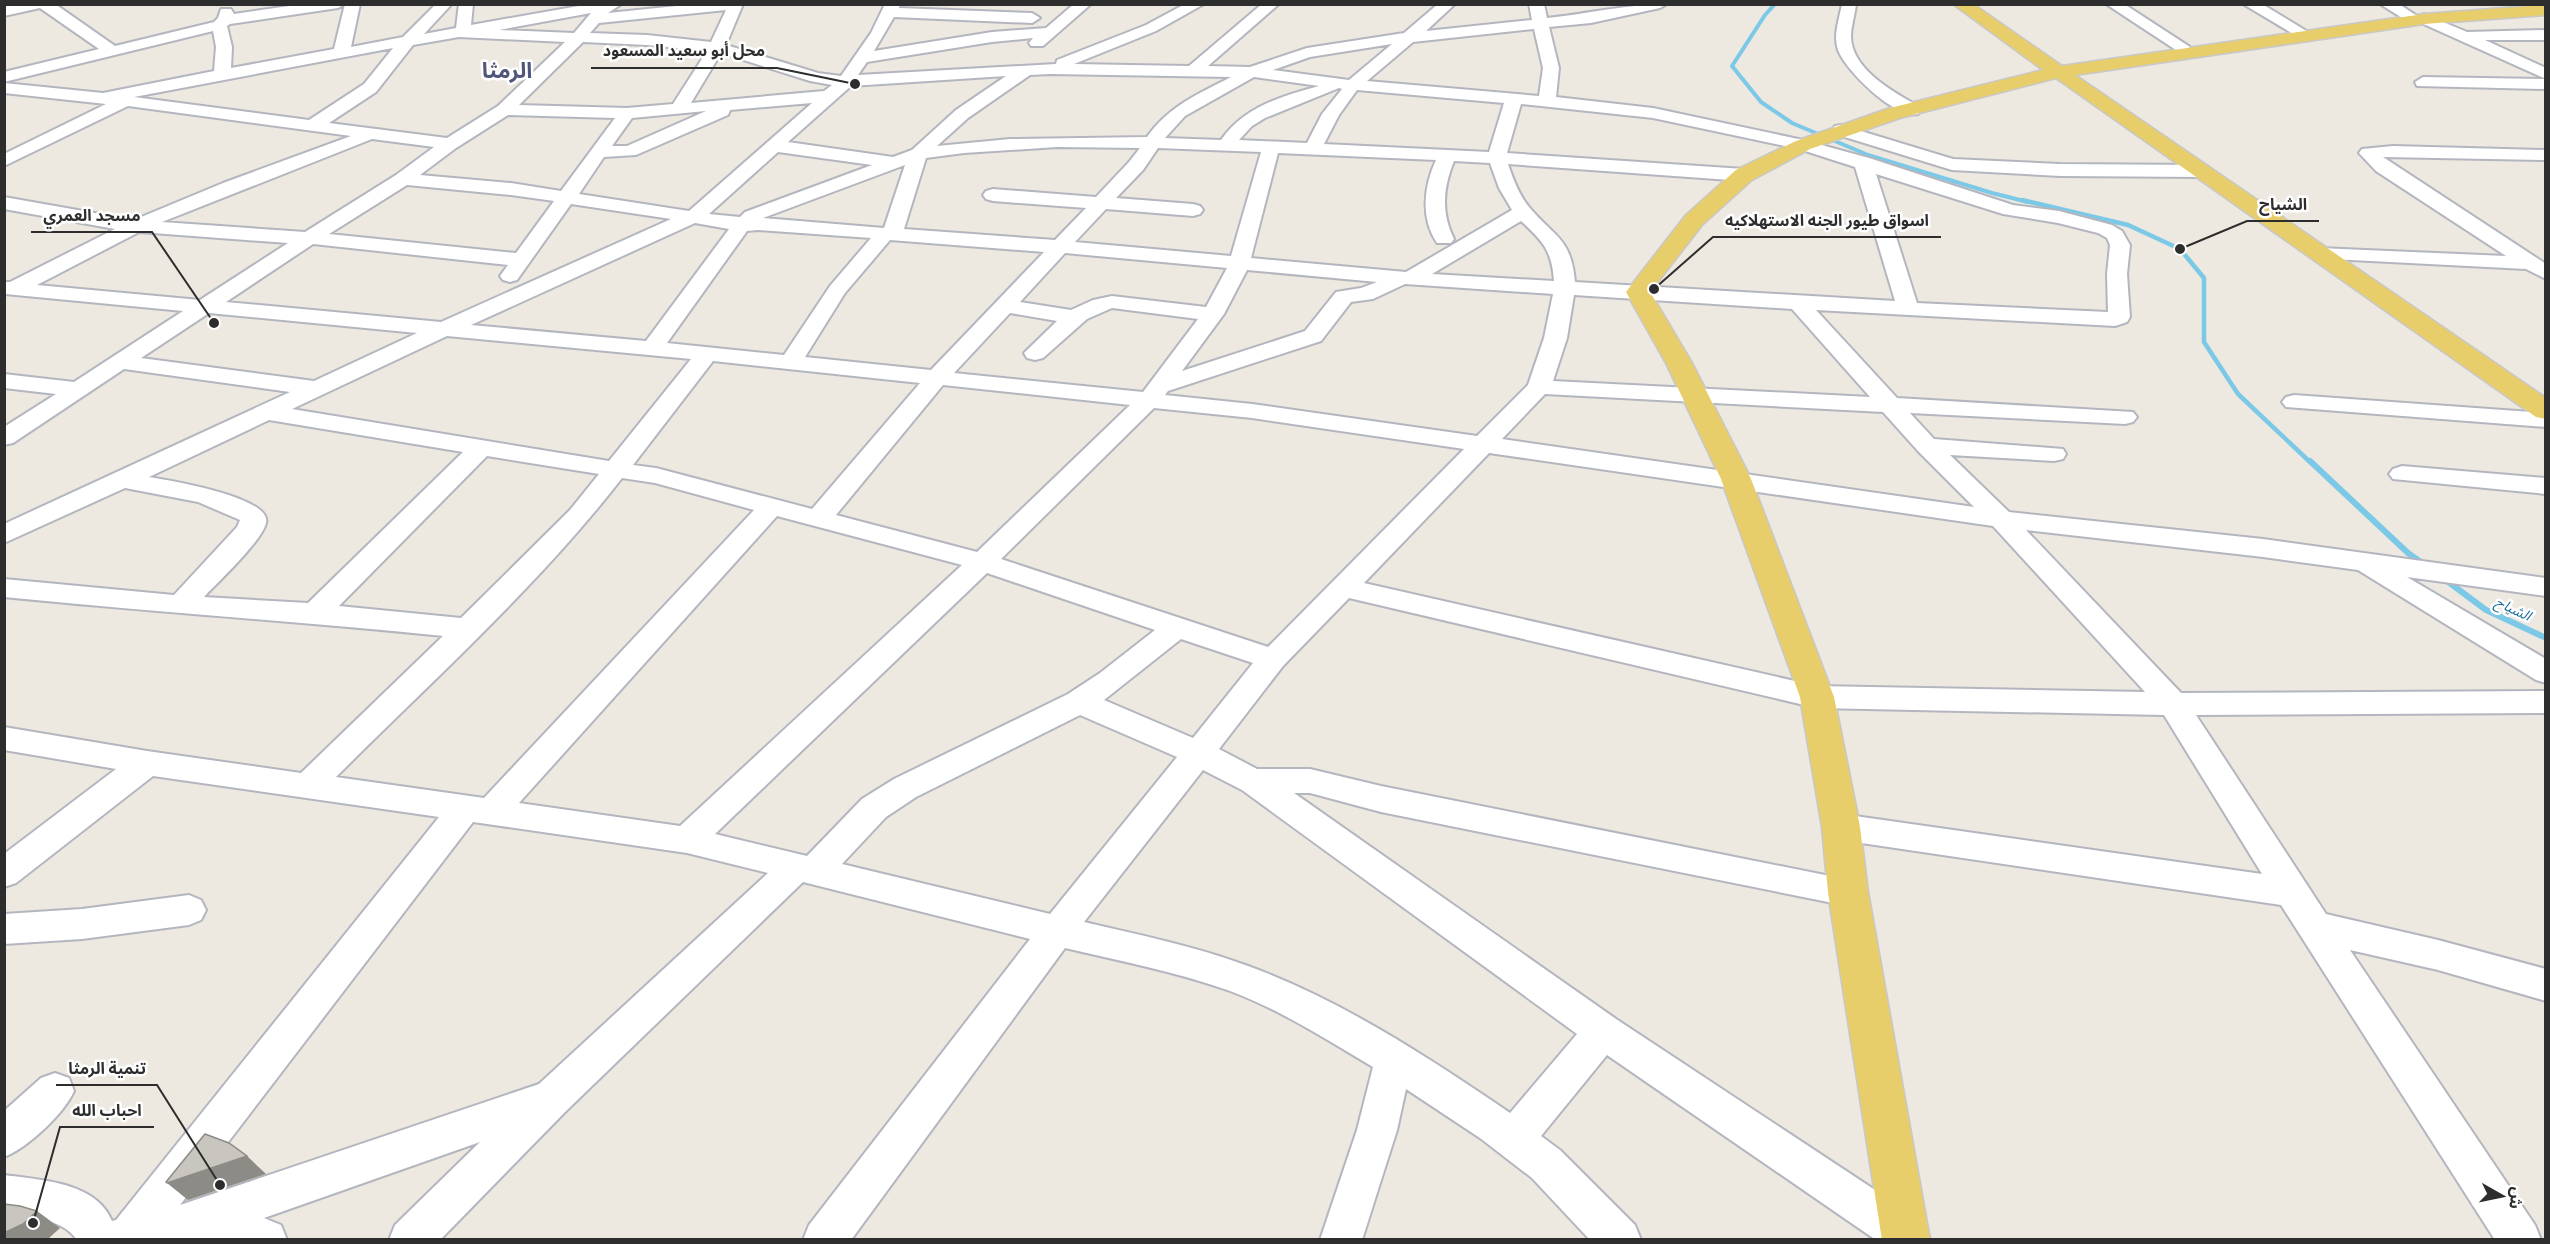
<svg xmlns="http://www.w3.org/2000/svg" width="2550" height="1244" viewBox="0 0 2550 1244" font-family="Figtree,'Noto Sans Arabic',sans-serif">
<rect width="100%" height="100%" fill="#ede8e0"/>
<g fill="none" stroke-linecap="round" stroke-linejoin="round">
<polyline stroke="#7bc9e7" stroke-width="4" points="1775,4 1765,15 1732,66 1761,102 1792,123 1868,155 1992,193 2028,202"/>
<polyline stroke="#7bc9e7" stroke-width="4.5" points="2022,200 2128,225 2180,249 2204,278 2204,342 2238,394 2311,463"/>
<g stroke="#7bc9e7" stroke-width="6">
<polyline points="2310,461 2408,553 2425,565"/>
<polyline points="2443,578 2486,610 2546,638"/>
</g>
<g stroke="#b4b6bf" stroke-width="4">
<g id="minor">
<path d="M 16,4 L 55,4 L 115,46 L 214,22 L 218,18 L 221,9 L 231,9 L 234,14 L 303,4 L 345,4 L 338,8 L 230,24 L 227,26 L 232,47 L 231,68 L 334,49 L 345,4 L 360,4 L 351,47 L 403,37 L 436,4 L 450,6 L 424,34 L 456,28 L 459,4 L 473,4 L 471,25 L 590,4 L 620,5 L 608,13 L 696,4 L 743,4 L 726,45 L 818,73 L 841,76 L 871,33 L 885,4 L 900,4 L 899,8 L 1032,13 L 1040,18 L 1032,23 L 894,17 L 874,51 L 992,32 L 1046,28 L 1074,4 L 1091,4 L 1043,46 L 1031,46 L 1029,43 L 1033,38 L 992,42 L 867,62 L 858,75 L 1056,64 L 1057,60 L 1146,25 L 1185,4 L 1204,4 L 1156,31 L 1074,64 L 1189,66 L 1262,4 L 1279,4 L 1208,66 L 1250,67 L 1307,48 L 1404,33 L 1438,4 L 1455,4 L 1426,31 L 1532,20 L 1529,4 L 1544,4 L 1547,18 C 1587,14 1627,4 1667,4 L 1660,8 L 1591,23 L 1549,27 L 1559,68 L 1556,97 L 1653,108 L 1803,140 L 1869,158 L 2013,205 L 2059,211 L 2112,225 L 2122,231 L 2130,245 L 2127,274 L 2130,317 L 2127,322 L 2115,326 L 1816,310 L 1897,398 L 2133,412 L 2137,417 L 2133,422 L 2125,424 L 1910,413 L 1934,439 L 2063,449 L 2066,454 L 2063,459 L 2054,461 L 1950,455 L 2009,512 L 2263,539 L 2546,578 L 2546,596 L 2407,577 L 2546,659 L 2546,683 L 2536,680 L 2358,570 L 2263,557 L 2026,530 L 2181,693 L 2546,691 L 2546,713 L 2196,715 L 2326,914 L 2438,940 L 2546,969 L 2546,1001 L 2438,970 L 2350,950 L 2535,1225 L 2541,1240 L 2495,1240 L 2281,905 L 1841,840 L 1829,836 L 1824,827 L 1829,818 L 1841,814 L 2262,874 L 2164,715 L 1817,708 L 1349,598 L 1283,666 L 1219,749 L 1257,769 L 1310,769 L 1381,786 L 1860,882 L 1865,892 L 1860,902 L 1848,906 L 1381,812 L 1310,793 L 1294,793 L 1616,1019 L 1925,1223 L 1930,1240 L 1876,1240 L 1607,1055 L 1541,1136 L 1560,1150 L 1635,1225 L 1641,1240 L 1590,1240 L 1532,1178 L 1480,1138 L 1406,1089 L 1397,1130 L 1362,1240 L 1320,1240 L 1357,1130 L 1373,1067 C 1327,1040 1281,1010 1230,991 C 1177,972 1120,961 1065,948 L 851,1240 L 803,1240 L 809,1225 L 1030,939 L 803,882 L 565,1112 L 440,1240 L 389,1240 L 395,1225 L 480,1142 L 264,1218 L 281,1225 L 287,1240 L 77,1240 C 62,1217 29,1219 4,1215 L 4,1175 C 41,1180 96,1182 112,1221 L 116,1220 L 439,817 L 153,776 L 16,883 L 4,887 L 4,854 L 116,769 L 4,750 L 4,727 L 147,751 L 301,773 L 443,636 C 297,621 151,612 4,597 L 4,579 L 174,595 L 237,527 L 240,520 L 198,502 L 125,488 L 4,543 L 4,524 L 290,392 L 124,369 L 13,443 L 4,445 L 4,427 L 56,394 L 4,388 L 4,374 L 74,382 L 183,311 L 5,294 L 4,282 L 10,282 L 115,229 L 4,209 L 4,197 L 134,220 L 223,183 L 351,136 L 128,106 L 4,166 L 4,154 L 106,104 L 4,93 L 4,83 L 103,93 L 214,71 L 216,47 L 213,31 L 4,82 L 4,72 L 99,49 L 40,8 L 4,16 L 4,7 ZM 726,10 L 711,42 L 647,35 L 590,33 L 599,23 ZM 591,13 L 574,33 L 499,30 ZM 1534,29 L 1543,68 L 1539,96 L 1367,81 L 1413,42 ZM 459,37 L 565,42 L 498,106 L 447,138 L 329,123 L 376,92 L 413,45 ZM 583,42 L 647,45 L 707,51 L 673,104 L 627,108 L 519,105 ZM 1392,44 L 1349,80 L 1273,70 L 1310,57 ZM 393,48 L 364,84 L 309,120 L 134,97 ZM 721,53 L 810,81 L 832,85 L 824,91 L 691,103 ZM 1050,74 L 1231,77 C 1198,94 1169,106 1147,137 L 1010,139 L 937,146 L 968,118 L 1030,75 ZM 1006,76 L 956,110 L 912,150 L 893,157 L 788,142 L 851,86 ZM 1254,77 L 1319,86 C 1282,96 1244,107 1221,140 L 1165,138 L 1185,116 ZM 1339,88 L 1342,89 L 1322,114 L 1307,143 L 1239,140 L 1252,126 L 1265,118 ZM 1357,90 L 1504,103 L 1489,152 L 1324,144 L 1339,115 ZM 812,103 L 689,211 L 579,194 L 604,157 L 636,155 L 728,115 L 730,110 ZM 1521,104 L 1653,118 L 1799,149 L 1855,167 L 1895,301 L 1575,282 C 1571,237 1554,237 1529,207 C 1519,195 1513,179 1508,164 L 1744,181 L 1751,179 L 1753,175 L 1751,171 L 1744,169 L 1507,153 ZM 706,111 L 627,146 L 612,146 L 632,118 ZM 508,115 L 615,118 L 561,191 L 511,183 L 420,175 L 456,148 ZM 372,139 L 434,147 L 396,175 L 305,232 L 162,222 ZM 1057,147 L 1140,148 L 1129,162 L 1096,197 L 993,189 L 986,191 L 983,195 L 986,199 L 993,201 L 1086,208 L 1055,240 L 904,229 L 926,158 L 964,153 ZM 1158,148 L 1261,152 L 1231,256 L 1075,242 L 1106,209 L 1193,216 L 1200,214 L 1203,210 L 1200,206 L 1193,204 L 1116,198 L 1143,170 ZM 778,152 L 872,165 L 745,212 L 740,217 L 709,214 ZM 1278,153 L 1436,160 C 1424,186 1420,218 1437,243 L 1451,243 L 1454,239 C 1441,213 1443,188 1454,161 L 1490,163 L 1499,188 L 1512,210 L 1406,272 L 1251,258 ZM 905,165 L 884,228 L 763,218 ZM 1876,174 L 2003,214 L 2058,223 L 2098,233 L 2107,238 L 2110,245 L 2107,274 L 2108,312 L 1917,303 ZM 407,185 L 511,195 L 554,201 L 516,253 L 329,234 ZM 571,204 L 671,219 L 441,322 L 226,302 L 313,244 L 508,265 L 500,276 L 503,280 L 510,282 L 517,280 ZM 1521,221 C 1543,241 1552,251 1554,281 L 1432,274 ZM 695,223 L 729,229 L 646,341 L 471,325 ZM 758,230 L 871,238 L 830,286 L 784,355 L 667,343 L 747,231 ZM 139,232 L 288,243 L 200,300 L 37,285 ZM 890,240 L 1044,252 L 931,370 L 805,357 L 845,293 ZM 1065,253 L 1227,268 L 1206,307 L 1112,296 L 1093,300 L 1071,310 L 1020,302 ZM 1247,270 L 1377,282 L 1361,288 L 1336,292 L 1305,331 L 1182,371 L 1224,314 ZM 1405,284 L 1553,294 L 1544,338 L 1528,385 L 1477,436 L 1252,404 L 1165,395 L 1168,391 L 1321,341 L 1351,302 L 1373,299 ZM 1574,295 L 1792,309 L 1870,397 L 1553,381 L 1567,338 ZM 1112,308 L 1198,319 L 1143,392 L 954,373 L 1010,313 L 1057,321 L 1024,353 L 1027,358 L 1035,360 L 1043,358 L 1087,319 ZM 209,313 L 417,333 L 314,381 L 141,358 ZM 447,336 L 691,359 L 609,461 L 292,409 ZM 713,361 L 920,383 L 812,509 L 656,468 L 633,465 ZM 943,385 L 1130,405 L 977,552 L 836,515 ZM 1545,394 L 1883,412 L 1918,451 L 1974,507 L 1502,439 ZM 1154,408 L 1252,418 L 1464,449 L 1268,647 L 1001,559 ZM 269,420 L 463,452 L 308,603 L 204,597 C 218,582 262,541 266,523 C 273,497 167,480 149,477 ZM 1489,453 L 1993,526 L 2145,692 L 1817,686 L 1364,583 ZM 487,456 L 599,474 L 570,510 L 461,618 L 339,606 ZM 622,478 L 655,483 L 754,510 L 484,798 L 336,777 C 432,681 539,585 622,478 ZM 777,516 L 962,565 L 680,826 L 519,803 ZM 987,573 L 1155,630 L 1100,673 L 1068,694 L 894,779 L 862,799 L 807,856 L 715,834 ZM 1181,639 L 1253,663 L 1193,738 L 1104,700 ZM 1080,715 L 1177,757 L 1050,914 L 842,864 L 886,817 L 916,797 ZM 1203,770 L 1242,790 L 1577,1034 L 1510,1113 C 1428,1057 1341,1000 1248,966 C 1195,946 1139,935 1084,922 ZM 473,822 L 687,853 L 768,873 L 539,1084 L 180,1205 Z"/>
<path d="M 1842,4 L 1856,4 C 1855,15 1851,26 1851,37 C 1852,70 1894,92 1918,106 L 1921,110 L 1918,114 C 1895,119 1846,71 1838,50 C 1833,35 1839,20 1842,4 Z"/>
<polygon points="2106,4 2124,4 2190,47 2182,52 2176,50"/>
<polygon points="2243,4 2262,4 2308,32 2300,37 2295,35"/>
<polygon points="2380,4 2399,4 2417,16 2414,19 2404,19"/>
<polygon points="2424,14 2467,32 2546,30 2546,40 2485,40 2546,68 2546,79 2419,22 2416,19 2419,16"/>
<polygon points="2423,77 2546,79 2546,89 2417,86 2415,82"/>
<polygon points="1841,125 1953,159 2060,164 2201,165 2208,167 2210,171 2208,175 2201,177 2060,176 1952,170 1835,134 1832,130 1835,126"/>
<polygon points="2393,146 2546,150 2546,160 2383,157 2546,264 2546,279 2526,269 2312,258 2309,254 2312,250 2319,248 2506,256 2376,171 2359,153 2362,149"/>
<polygon points="2294,395 2546,413 2546,427 2286,407 2282,402 2286,397"/>
<polygon points="2402,466 2546,478 2546,494 2393,479 2389,474 2393,469"/>
<polygon points="189,895 201,900 206,910 201,920 189,925 82,939 4,944 4,914 82,909"/>
<path d="M 55,1073 L 69,1078 L 74,1091 C 64,1114 27,1148 4,1157 L 4,1111 L 41,1078 Z"/>
</g>
</g>
<g stroke="#c8c8c8" stroke-width="3">
<polygon id="major" points="1953,4 1973,4 2062,66 2424,14 2546,5 2546,15 2424,24 2075,75 2546,398 2546,419 2536,417 2056,78 1900,118 1810,149 1752,180 1702,225 1650,292 1692,363 1751,479 1834,697 1860,827 1868,892 1930,1240 1882,1240 1828,892 1822,827 1800,697 1721,479 1666,363 1626,292 1686,215 1736,170 1796,141 1890,108 2043,70"/>
</g>
<use href="#minor" fill="#fff" fill-rule="evenodd"/>
<use href="#major" fill="#e8cd6b" fill-rule="evenodd"/>
</g>
<g fill="#8d8b86">
<polygon points="247,1156 266,1174 188,1200 167,1183"/>
<polygon points="37,1211 60,1228 48,1239 4,1239 4,1233"/>
</g>
<g fill="#c9c6bf" stroke="#8d8b86" stroke-width="1.5">
<polygon points="205,1134 229,1143 247,1156 167,1183 166,1182"/>
<polygon points="4,1204 20,1206 37,1211 23,1224 4,1233"/>
</g>
<g text-anchor="middle" dominant-baseline="central" stroke-width="5" stroke-linejoin="round" paint-order="stroke">
<g font-size="14" font-style="italic" fill="#176997" stroke="#fff">
<text transform="translate(2513 609) rotate(25)">الشياح</text>
</g>
<g font-size="22" font-weight="bold" fill="#50577b" stroke="#fff">
<text x="507" y="70">الرمثا</text>
</g>
</g>
<path fill="none" stroke="#2d2d2d" stroke-width="2" d="M855 84L777 68H591M2180 249L2247 221H2319M214 323L152 232H31M1654 289L1713 237H1941M220 1185L157 1085H56M33 1223L60 1127H154"/>
<g fill="#2d2d2d" stroke="#fff" stroke-width="2">
<circle cx="855" cy="84" r="6"/>
<circle cx="2180" cy="249" r="6"/>
<circle cx="214" cy="323" r="6"/>
<circle cx="1654" cy="289" r="6"/>
<circle cx="220" cy="1185" r="6"/>
<circle cx="33" cy="1223" r="6"/>
</g>
<g font-size="16" text-anchor="middle" font-weight="bold" fill="#2d2d2d" stroke="#fff" stroke-width="5" stroke-linejoin="round" paint-order="stroke">
<text x="684" y="56">محل أبو سعيد المسعود</text>
<text x="2283" y="210">الشياح</text>
<text x="92" y="221">مسجد العمري</text>
<text x="1827" y="226">اسواق طيور الجنه الاستهلاكيه</text>
<text x="107" y="1074">تنمية الرمثا</text>
<text x="107" y="1116">احباب الله</text>
</g>
<rect width="2550" height="1244" fill="none" stroke="#2d2d2d" stroke-width="12"/>
<g transform="translate(2502 1196) rotate(99)" stroke="#ffffff" stroke-width="4.5" paint-order="stroke">
<path d="M0-4.5L10 22L0 15L-10 22Z" fill="#2d2d2d"/>
<text y="-9" font-size="16" font-weight="bold" text-anchor="middle" fill="#2d2d2d">ش</text>
</g>
</svg>
